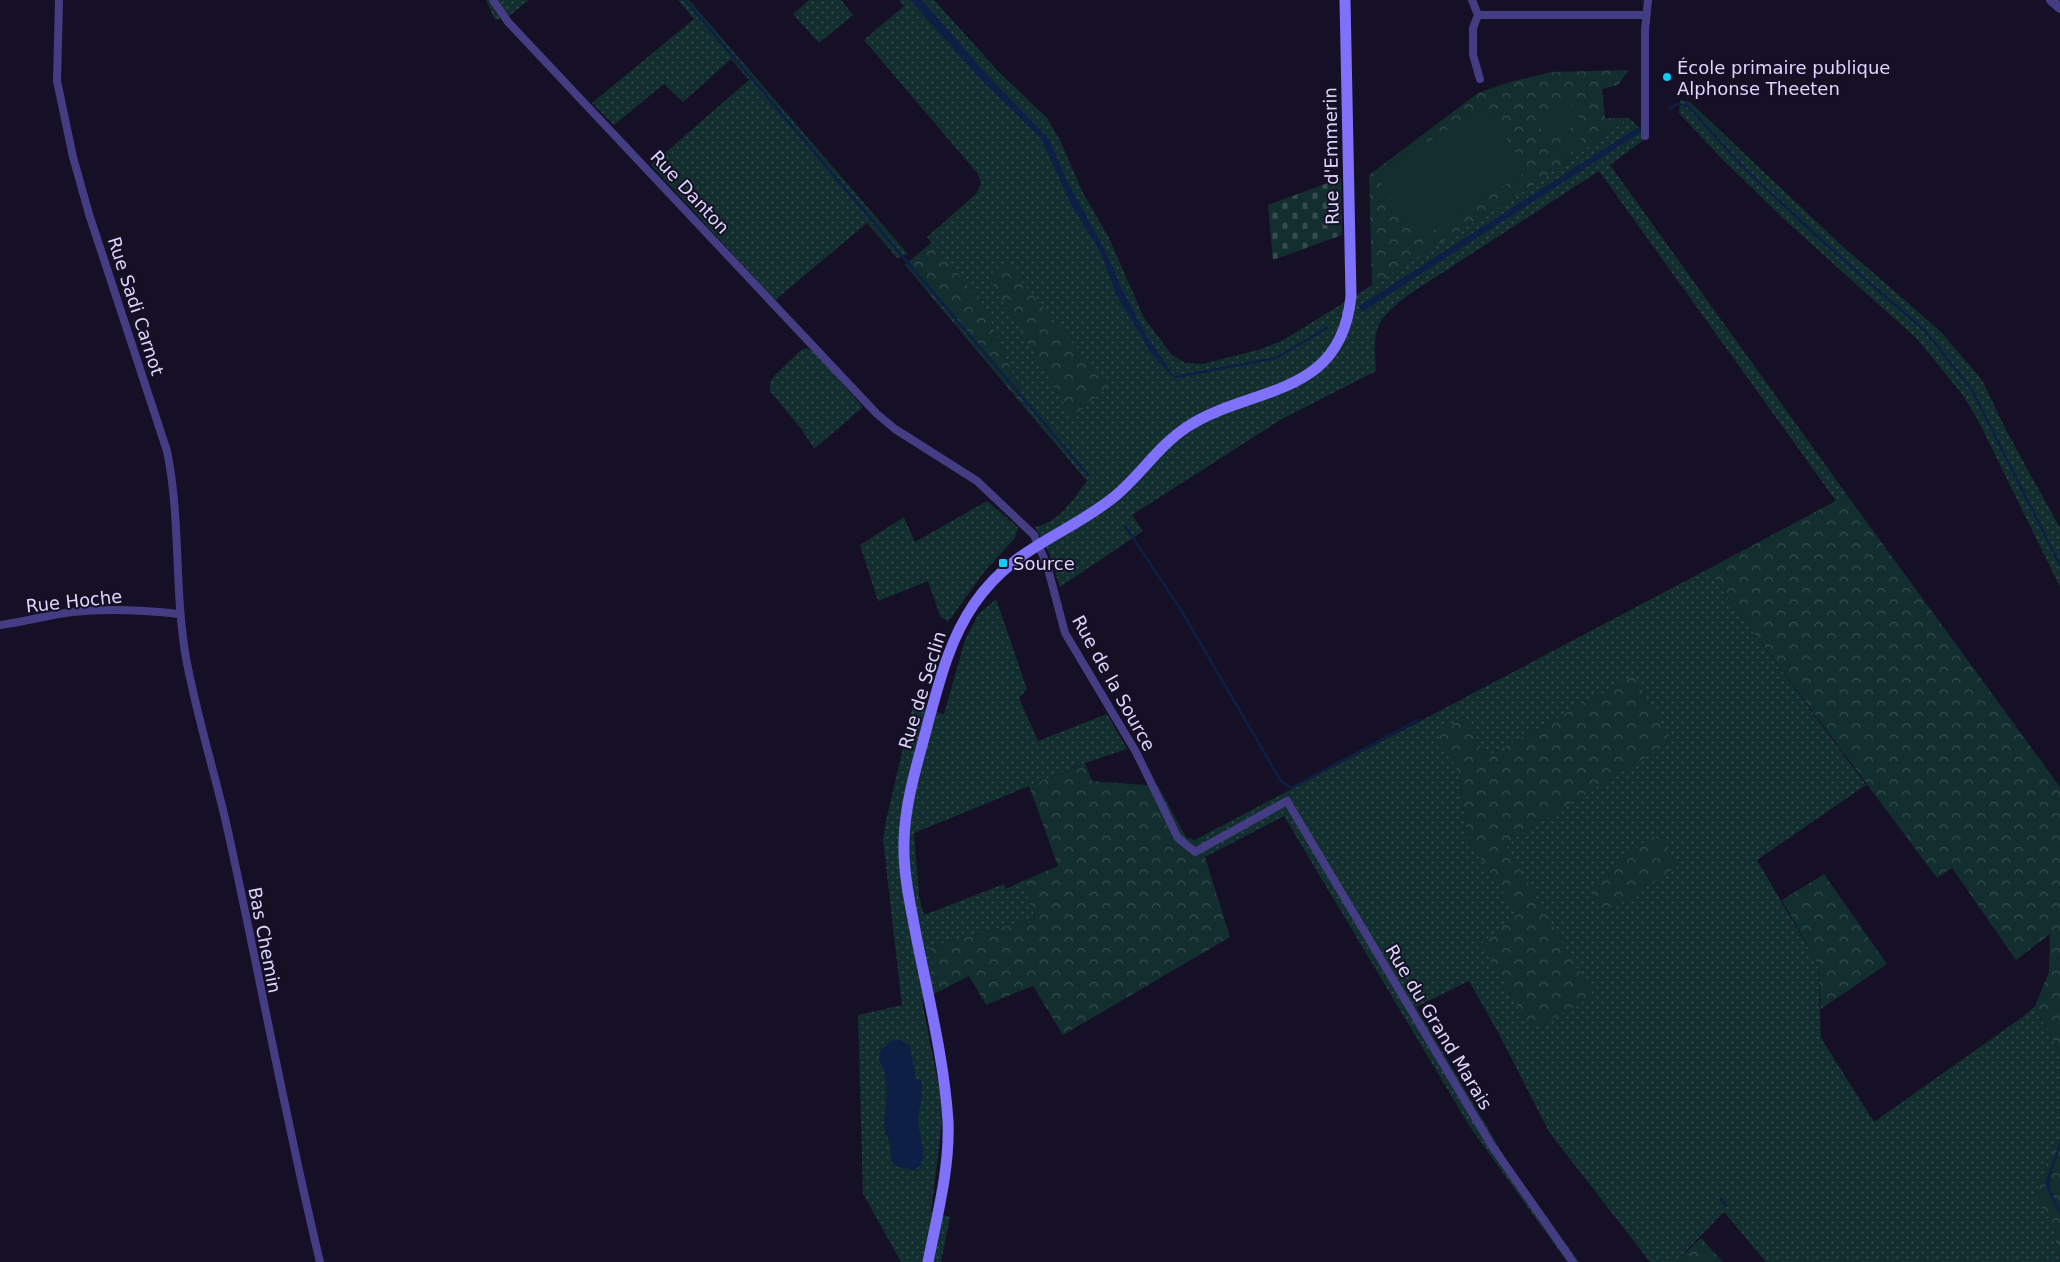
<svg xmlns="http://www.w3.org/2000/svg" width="2060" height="1262" viewBox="0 0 2060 1262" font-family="'DejaVu Sans',sans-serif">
<defs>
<pattern id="grass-dots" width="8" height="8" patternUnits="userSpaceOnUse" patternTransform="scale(1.25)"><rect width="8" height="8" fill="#132e2f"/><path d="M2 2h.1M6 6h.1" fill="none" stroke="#354c4e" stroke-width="1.8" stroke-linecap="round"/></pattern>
<pattern id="forest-crowns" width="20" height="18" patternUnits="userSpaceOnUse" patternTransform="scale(1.25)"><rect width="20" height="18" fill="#132e2f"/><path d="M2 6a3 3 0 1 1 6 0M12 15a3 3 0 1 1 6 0" fill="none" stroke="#354c4e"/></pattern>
<pattern id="cemetery-stones" width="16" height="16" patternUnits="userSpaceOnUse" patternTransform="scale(1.25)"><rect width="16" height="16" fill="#132e2f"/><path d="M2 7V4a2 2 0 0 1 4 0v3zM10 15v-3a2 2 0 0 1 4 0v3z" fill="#354c4e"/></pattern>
</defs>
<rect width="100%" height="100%" fill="#151025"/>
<g fill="url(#grass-dots)" fill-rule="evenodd">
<polygon points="486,0 529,0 509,16 495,20"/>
<polygon points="678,0 689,0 908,254 897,258 867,223 775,300 651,165 749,80 731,59 683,102 664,84 614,125 592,103 694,19"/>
<polygon points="809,0 841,0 853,15 819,43 793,14"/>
<path d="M 899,0 L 934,0 L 999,72 L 1047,118 L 1061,142 L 1082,191 L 1109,238 L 1144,318 L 1172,355 L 1185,363 L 1203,364 L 1261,349 L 1282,341 L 1532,186 L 1629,118 L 1637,125 L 1645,139 L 1610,165 L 1847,495 L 1836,501 L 1599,171 L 1408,295 C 1374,322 1373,328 1376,371 L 1280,420 L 1132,515 L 1143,531 L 1060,587 L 1049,553 L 1035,527 C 1060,522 1072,500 1087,481 L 1030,414 L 984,306 L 927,237 L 976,194 L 981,183 L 978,174 L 864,40 L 904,6 Z"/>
<polygon points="1680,100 1690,102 1839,243 1940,331 1982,380 2007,432 2060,528 2060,587 1978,420 1962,394 1918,340 1786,221 1721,158 1679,113"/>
<polygon points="806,348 813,351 819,357 863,407 814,449 802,430 770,391 770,382 776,374 801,350"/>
<polygon points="987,501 1018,527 1015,538 984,572 948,622 940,616 928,581 878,601 860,545 904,517 915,542"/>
<path d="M 1710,568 L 1719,586 L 1866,785 L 1757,860 L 1818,964 L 1821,1038 L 1874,1122 L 2024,1016 L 2035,1006 L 2060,1054 L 2060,1142 L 2045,1209 L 2054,1225 L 2060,1262 L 1766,1262 L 1724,1212 L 1675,1262 L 1650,1262 L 1549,1132 L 1499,1034 L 1469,981 L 1416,1007 L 1506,1159 L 1579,1262 L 1567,1262 L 1470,1127 L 1284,816 L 1205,857 L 1195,840 ZM 1634,676 L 1671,741 L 1505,844 L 1545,916 L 1519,914 L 1468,840 L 1458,772 L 1437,732 L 1465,717 L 1486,757 Z"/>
<polygon points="996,599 1027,689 1019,698 1038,741 1107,714 1127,749 1085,763 914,833 919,896 924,915 1004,884 1006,889 1023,881 1035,918 930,947 938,992 922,1000 940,1093 942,1122 931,1212 950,1217 941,1262 901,1262 863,1194 858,1015 902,1005 883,840 885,825 913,705 944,714 965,640 978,615"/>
</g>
<g fill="url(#forest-crowns)">
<polygon points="1629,70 1618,85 1602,89 1605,118 1629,118 1532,186 1372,286 1369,175 1478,93 1510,82 1551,72"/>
<polygon points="932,242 984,306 1030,414 905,265"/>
<polygon points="1006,263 1109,386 1072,417 988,276"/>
<polygon points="1847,495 2060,787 2060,1054 2035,1006 2049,972 2050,934 2016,960 1952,868 1937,878 1719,586 1710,568"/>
<polygon points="1634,676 1672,741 1505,844 1594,996 1531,1030 1481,944 1518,914 1468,840 1458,772 1436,732 1465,717 1486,757"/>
<polygon points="1085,763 1092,781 1158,786 1186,837 1195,840 1205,857 1230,937 1063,1035 1033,986 986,1005 969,976 938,992 930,947 1035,918 1023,881 1058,866 1029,786"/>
<polygon points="1651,836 1665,842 1677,867 1612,909 1600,908 1589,887"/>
<polygon points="1824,874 1887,964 1821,1009 1818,964 1782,900"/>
<path d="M 2060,1142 L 2060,1258 C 2053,1236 2057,1217 2036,1202 L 2047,1160 Z"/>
<polygon points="1701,1238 1723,1262 1675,1262"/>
</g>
<polygon fill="url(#cemetery-stones)" points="1341,178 1342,235 1273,260 1268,205"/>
<g fill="#132e2f">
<polygon points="1569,102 1581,121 1548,141 1537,122"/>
<polygon points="1486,105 1527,171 1417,240 1376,175"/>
<polygon points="1577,134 1584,144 1562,158 1555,148"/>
</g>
<g fill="#0e1f46">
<polygon points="910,0 922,0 988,76 1049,139 1067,181 1105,250 1122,289 1146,335 1178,382 1151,353 1117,296 1101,253 1072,206 1040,137 985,84"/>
<polygon points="1640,126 1641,132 1362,312 1359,306"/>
<path d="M 893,1040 L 900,1040 L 910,1046 L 916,1080 L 921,1080 C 924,1095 919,1104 918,1119 C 917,1134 933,1161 914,1170 L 898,1167 L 892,1162 L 890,1145 L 884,1126 L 887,1094 L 885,1074 L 879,1059 L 881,1050 Z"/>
<path d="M 2060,1141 C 2060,1158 2049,1170 2050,1185 C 2051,1196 2060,1204 2060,1216 L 2045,1184 Z"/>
</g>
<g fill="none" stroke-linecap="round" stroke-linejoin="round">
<g stroke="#0e1f46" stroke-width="2.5">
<polyline points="685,0 1088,475"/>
<polyline points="1669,109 1677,104 1688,106 1743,167 1822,241 1926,332 1972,390 2060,565"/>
<polyline points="1176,377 1276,358 1327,328"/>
<polyline points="1125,526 1181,610 1281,781 1291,788 1418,720"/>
<polyline points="1721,1199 1726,1206"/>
</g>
<g stroke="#453d83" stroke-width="8">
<path d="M 59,0 L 57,81 L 73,157 L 89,214 L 167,451 C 181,519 174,590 186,658 C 197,718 216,776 229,836 C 260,977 286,1121 320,1262"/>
<polyline points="493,0 508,22 877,414 895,429 977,481 1034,535 1047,565 1065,633 1136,752 1178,838 1195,852 1287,801 1492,1146 1573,1262"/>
<polyline points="1472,0 1478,15 1473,28 1473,55 1480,79"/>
<polyline points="1478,15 1646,15"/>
<polyline points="1645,136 1645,30 1648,0"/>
<path d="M 0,625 C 24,622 48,615 72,612 C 109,608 144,610 180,614"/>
</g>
<polyline stroke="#453d83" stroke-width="10" points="2051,0 2060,8"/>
<path stroke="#7f71fa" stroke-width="11" d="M 928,1262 C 937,1216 950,1168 948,1121 C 944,1059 928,996 916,935 C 910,903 903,873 904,841 C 905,799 919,759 929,719 C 940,679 950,639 974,604 C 1014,546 1064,537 1114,497 C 1140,476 1158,446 1187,427 C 1252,385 1341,399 1351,296 L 1345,0"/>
</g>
<g fill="#0accf6" stroke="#151025" stroke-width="2">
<circle cx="1667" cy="77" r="5"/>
<rect x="998" y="558" width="10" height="10" rx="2.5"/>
</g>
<g text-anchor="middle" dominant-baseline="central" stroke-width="4" stroke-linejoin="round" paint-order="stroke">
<g font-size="18" fill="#ded6fd" stroke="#151025" text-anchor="start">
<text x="1677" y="67">École primaire publique<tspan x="1677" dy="21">Alphonse Theeten</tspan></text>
<text x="1013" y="563">Source</text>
</g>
<g font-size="18" fill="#ded6fd" stroke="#151025">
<text transform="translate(1331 156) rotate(-91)">Rue d'Emmerin</text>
<text transform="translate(690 192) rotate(47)">Rue Danton</text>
<text transform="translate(136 306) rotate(72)">Rue Sadi Carnot</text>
<text transform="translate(74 601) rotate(-6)">Rue Hoche</text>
<text transform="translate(1114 683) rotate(61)">Rue de la Source</text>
<text transform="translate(922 690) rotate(-73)">Rue de Seclin</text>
<text transform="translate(265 940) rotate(79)">Bas Chemin</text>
<text transform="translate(1439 1027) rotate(59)">Rue du Grand Marais</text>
</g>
</g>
</svg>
